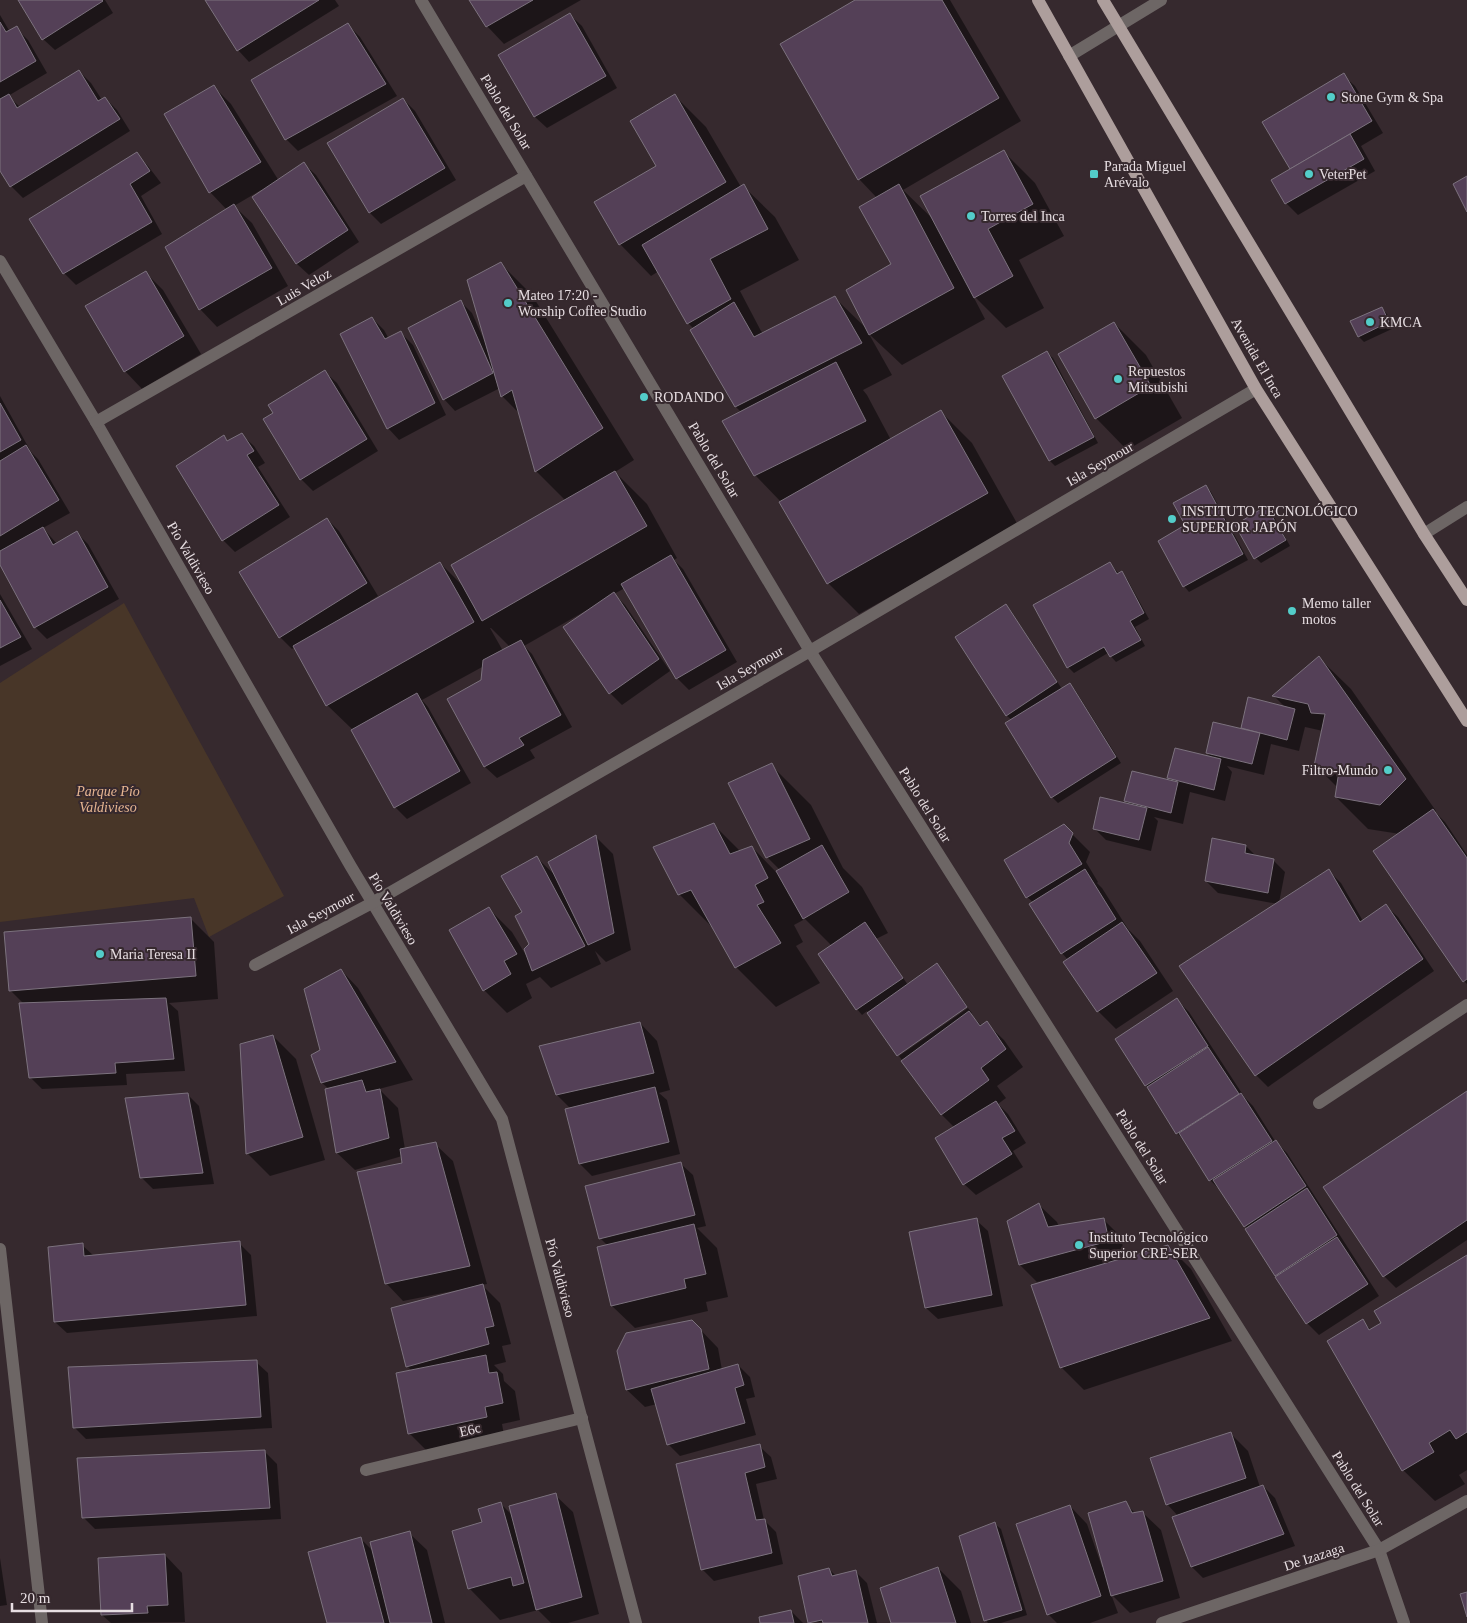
<svg xmlns="http://www.w3.org/2000/svg" width="1467" height="1623" viewBox="0 0 1467 1623" font-family="'Times New Roman',serif">
<rect width="100%" height="100%" fill="#36292e"/>
<polygon fill="#483628" points="124,603 284,896 209,937 194,898 0,922 0,683"/>
<g fill="#0007" fill-rule="evenodd">
<polygon points="19,0 105,0 113,13 55,50 43,39"/>
<polygon points="207,0 335,0 339,6 249,62 238,50"/>
<polygon points="471,0 581,0 504,44 487,26"/>
<polygon points="858,0 950,0 1021,121 903,190 934,220 1004,152 1035,183 1064,236 1019,260 1044,308 1006,328 972,294 985,319 902,365 869,334 892,375 863,390 867,395 891,440 941,412 972,443 1018,525 859,614 828,583 781,502 755,475 742,413 736,407 694,329 688,323 659,271 651,276 620,244 658,166 675,96 706,127 741,187 743,186 775,217 799,260 740,291 761,331 764,334 835,298 868,330 893,264 877,198 859,179"/>
<polygon points="0,15 10,32 16,28 28,40 47,73 8,96 20,107 79,71 91,83 102,100 105,98 117,110 130,131 23,198 11,186 0,168"/>
<polygon points="570,15 582,26 617,88 547,128 535,117 500,55"/>
<polygon points="348,25 360,37 397,96 298,151 286,139 253,81"/>
<polygon points="1343,75 1355,86 1383,133 1361,146 1375,171 1298,215 1286,203 1292,169"/>
<polygon points="213,86 231,104 279,181 304,164 316,175 359,242 309,275 297,264 254,197 262,192 261,190 234,206 252,223 288,286 217,327 200,309 227,210 210,192"/>
<polygon points="403,99 415,111 456,180 381,224 370,213"/>
<polygon points="136,154 148,166 161,183 141,196 162,234 76,285 64,273"/>
<path d="M 501,264 L 532,295 L 634,460 L 615,472 L 647,504 L 677,558 L 674,560 L 683,569 L 737,662 L 689,690 L 677,678 L 625,588 L 614,594 L 625,605 L 670,671 L 622,705 L 610,693 L 587,610 L 524,646 L 532,654 L 572,727 L 530,750 L 535,758 L 497,778 L 485,767 L 449,700 L 482,681 L 484,666 L 422,700 L 428,707 L 471,783 L 407,819 L 395,807 L 353,730 L 327,705 L 295,647 L 292,649 L 280,637 L 240,572 L 327,519 L 339,531 L 378,596 L 370,601 L 371,603 L 440,563 L 463,586 L 566,501 L 536,471 L 520,414 L 502,396 L 500,388 L 455,411 L 444,399 L 461,302 L 472,313 L 484,340 L 486,339 ZM 490,628 L 491,628 L 510,647 L 503,651 Z"/>
<polygon points="145,272 163,290 201,354 142,389 125,371"/>
<polygon points="1381,308 1387,314 1394,328 1364,342 1359,337"/>
<polygon points="372,318 384,330 389,339 401,333 413,345 446,415 399,440 388,428"/>
<polygon points="1114,323 1146,355 1182,418 1127,450 1096,418 1060,355"/>
<polygon points="1047,353 1053,358 1098,443 1055,466 1050,461 1004,376"/>
<polygon points="325,372 337,383 378,451 313,491 301,479"/>
<polygon points="0,396 31,452 38,459 70,513 43,528 57,544 77,533 88,544 119,599 47,639 35,627 0,563"/>
<polygon points="242,435 254,446 265,463 258,467 290,517 235,552 223,540 223,437 229,442"/>
<polygon points="1206,487 1211,492 1248,560 1189,592 1184,586 1187,526"/>
<polygon points="1266,508 1272,513 1290,546 1261,563 1256,558"/>
<polygon points="1110,563 1119,574 1121,573 1127,579 1149,619 1135,627 1145,646 1116,662 1108,653 1074,673 1068,667"/>
<polygon points="0,594 32,649 0,666"/>
<polygon points="1006,606 1011,611 1062,689 1070,684 1075,690 1121,763 1058,803 1052,797 1012,720 1007,716 957,638"/>
<polygon points="1319,658 1351,689 1436,811 1435,812 1445,822 1467,855 1467,984 1464,981 1400,834 1368,829 1336,797 1338,788 1316,766 1323,731 1305,727 1299,751 1271,744 1264,775 1227,766 1232,772 1225,801 1190,792 1183,824 1154,817 1158,821 1151,851 1106,840 1094,828 1130,806 1125,801 1168,781 1176,749 1212,758 1207,753 1241,730 1249,699 1286,708 1274,696"/>
<polygon points="771,765 811,805 843,868 862,887 888,933 876,939 908,985 942,971 967,1006 897,1054 867,1011 862,1015 857,1009 832,946 805,919 794,925 803,942 796,946 820,983 776,1007 736,967 714,929 679,894 713,824 740,851 752,847 776,872 780,870 767,857"/>
<polygon points="1064,826 1090,852 1086,862 1098,882 1097,883 1102,888 1128,929 1140,941 1173,991 1116,1029 1098,1011 1065,962 1068,960 1062,953 1034,903 1027,897"/>
<polygon points="596,837 613,854 631,950 606,962 595,951 601,964 551,988 540,977 526,984 532,998 507,1013 484,990 489,909 512,932 527,957 531,945 524,913 537,858 556,876"/>
<polygon points="1246,846 1257,857 1273,860 1285,872 1279,903 1329,871 1341,883 1363,921 1386,906 1398,917 1434,971 1268,1087 1256,1075 1181,967 1278,904 1218,893 1206,881"/>
<polygon points="191,919 214,942 218,999 169,1003 178,1011 185,1071 126,1074 127,1085 42,1089 30,1077 24,1004 10,990"/>
<polygon points="341,970 358,988 413,1080 379,1089 398,1108 405,1149 435,1144 453,1161 487,1284 482,1285 500,1303 511,1344 502,1346 506,1362 494,1365 503,1374 504,1381 515,1391 520,1420 502,1424 504,1435 427,1451 409,1433 412,1371 407,1366 458,1292 458,1290 403,1301 386,1283 403,1164 402,1156 355,1170 337,1153 326,1090 329,1089 322,1083 313,1055 321,1051"/>
<polygon points="1177,1000 1189,1012 1245,1098 1253,1106 1275,1141 1287,1153 1379,1296 1319,1335 1307,1323 1247,1229 1222,1192 1210,1180 1185,1141 1177,1133 1117,1039"/>
<polygon points="968,1008 972,1013 970,1014 982,1026 986,1023 1004,1040 1023,1067 997,1086 1006,1098 998,1104 1008,1114 1026,1143 1013,1151 1023,1167 976,1195 964,1184 955,1128 942,1115 899,1056"/>
<polygon points="640,1023 657,1041 670,1090 659,1093 667,1100 680,1154 592,1176 580,1164 571,1109 557,1095"/>
<polygon points="273,1036 296,1059 325,1160 270,1176 247,1153"/>
<polygon points="1467,1092 1467,1240 1396,1288 1384,1276"/>
<polygon points="187,1094 199,1106 214,1184 153,1189 141,1177"/>
<polygon points="681,1164 693,1175 706,1226 697,1228 717,1248 728,1297 706,1302 708,1311 635,1328 612,1306 608,1246 600,1238"/>
<polygon points="1039,1205 1057,1222 1059,1227 1104,1220 1121,1237 1125,1259 1168,1246 1191,1269 1232,1341 1084,1390 1061,1367 1048,1279 1037,1282 1020,1265"/>
<polygon points="976,1220 988,1231 1003,1306 938,1319 926,1308"/>
<polygon points="239,1243 251,1255 257,1316 67,1333 55,1322 82,1245 94,1256"/>
<polygon points="1467,1256 1467,1470 1459,1475 1465,1484 1435,1501 1403,1470 1362,1321 1371,1330 1383,1324"/>
<polygon points="692,1321 718,1348 722,1370 738,1365 750,1377 755,1397 746,1399 756,1435 680,1456 669,1445 657,1404 645,1407 627,1390"/>
<polygon points="256,1362 268,1373 272,1428 86,1439 74,1427"/>
<polygon points="1230,1433 1248,1451 1260,1487 1263,1486 1275,1498 1295,1546 1203,1578 1192,1567 1178,1516 1167,1504"/>
<polygon points="759,1446 771,1457 777,1479 756,1484 764,1520 776,1532 783,1564 714,1581 702,1569 678,1465"/>
<polygon points="265,1452 277,1464 281,1519 95,1529 83,1517"/>
<polygon points="555,1495 573,1512 599,1614 568,1623 551,1623 538,1610 500,1620 469,1588 501,1504 512,1515"/>
<polygon points="1125,1503 1136,1514 1143,1513 1161,1530 1180,1598 1130,1613 1111,1594 1118,1613 1090,1623 1057,1623 1048,1614 1070,1506 1087,1524 1102,1567 1104,1566"/>
<polygon points="995,1524 1001,1529 1027,1615 1001,1623 988,1623 986,1620"/>
<polygon points="409,1533 427,1550 445,1623 328,1623 361,1539 374,1552"/>
<polygon points="165,1555 182,1573 185,1622 111,1623 102,1615"/>
<polygon points="0,1558 7,1605 0,1606"/>
<polygon points="938,1568 961,1591 971,1623 893,1623"/>
<polygon points="829,1569 836,1576 855,1571 867,1583 877,1623 810,1622"/>
<polygon points="791,1611 803,1623 762,1623"/>
</g>
<g fill="#544057" stroke="#7c727e">
<polygon points="18,0 102,0 103,1 42,40"/>
<polygon points="205,0 319,0 237,51"/>
<polygon points="469,0 533,0 486,27"/>
<polygon points="855,0 942,0 999,98 858,180 780,44"/>
<polygon points="570,13 606,76 534,117 498,55"/>
<polygon points="0,22 6,32 17,26 36,61 0,82"/>
<polygon points="348,23 386,84 285,140 251,80"/>
<polygon points="79,70 98,101 105,97 120,119 10,187 0,171 0,99 9,94 17,108"/>
<polygon points="1344,73 1372,121 1290,169 1262,122"/>
<polygon points="214,85 261,162 209,193 164,114"/>
<polygon points="675,94 726,182 619,245 594,202 656,166 630,121"/>
<polygon points="403,98 445,168 369,213 327,143"/>
<polygon points="1350,134 1364,159 1285,204 1271,180"/>
<polygon points="1004,150 1033,204 988,229 1013,276 974,298 920,196"/>
<polygon points="137,152 150,171 130,184 152,222 63,274 29,219"/>
<polygon points="304,162 348,230 296,264 252,197"/>
<polygon points="1467,176 1467,212 1453,184"/>
<polygon points="744,184 768,229 710,259 731,299 687,324 642,245"/>
<polygon points="899,184 954,288 869,335 846,290 891,264 859,207"/>
<polygon points="234,204 272,268 199,310 165,247"/>
<polygon points="501,262 603,428 535,472 512,390 501,397 467,280"/>
<polygon points="146,271 184,336 124,372 85,306"/>
<polygon points="835,296 862,343 735,407 690,330 734,302 754,337"/>
<polygon points="461,300 493,373 443,400 408,328"/>
<polygon points="1382,307 1389,322 1358,337 1350,321"/>
<polygon points="372,317 385,339 401,331 435,403 387,429 340,334"/>
<polygon points="1114,322 1151,386 1095,419 1058,354"/>
<polygon points="1047,351 1094,437 1049,461 1002,376"/>
<polygon points="836,362 866,421 754,476 722,421"/>
<polygon points="325,370 367,439 300,480 263,419 273,413 268,405"/>
<polygon points="0,403 21,440 0,452"/>
<polygon points="941,410 988,493 827,584 779,502"/>
<polygon points="242,433 254,451 247,455 279,505 222,541 176,466 224,435 227,441"/>
<polygon points="26,445 59,500 0,536 0,461"/>
<polygon points="615,471 647,526 482,621 451,565"/>
<polygon points="1206,485 1243,554 1183,587 1158,541 1185,525 1173,503"/>
<polygon points="1266,506 1286,540 1254,559 1235,525"/>
<polygon points="327,518 367,583 279,638 239,572"/>
<polygon points="43,527 53,545 77,531 108,587 34,628 0,565 0,551"/>
<polygon points="671,555 726,650 676,679 621,584"/>
<polygon points="440,562 474,622 326,706 293,646"/>
<polygon points="1110,562 1117,574 1122,571 1144,613 1130,621 1141,640 1110,657 1104,647 1067,668 1033,605"/>
<polygon points="614,592 659,659 609,694 563,627"/>
<polygon points="0,600 21,637 0,648"/>
<polygon points="1006,604 1057,682 1006,716 955,637"/>
<polygon points="521,640 561,715 519,738 524,745 484,767 447,699 481,680 483,660"/>
<polygon points="1319,656 1406,779 1380,805 1335,797 1339,771 1314,766 1325,714 1311,713 1308,704 1272,696"/>
<polygon points="1070,683 1116,757 1051,798 1005,723"/>
<polygon points="417,693 460,771 394,808 351,730"/>
<polygon points="1248,697 1295,709 1287,740 1241,728"/>
<polygon points="1213,722 1260,733 1252,764 1206,753"/>
<polygon points="1175,748 1221,759 1214,790 1167,778"/>
<polygon points="772,763 810,839 766,858 728,783"/>
<polygon points="1132,771 1178,782 1171,813 1124,801"/>
<polygon points="1100,797 1147,808 1139,840 1093,829"/>
<polygon points="1433,809 1467,858 1467,979 1463,982 1373,851"/>
<polygon points="714,823 730,854 752,846 768,878 755,885 764,902 757,905 781,943 735,968 691,890 678,895 653,847"/>
<polygon points="1064,824 1073,833 1069,843 1082,864 1026,898 1004,860"/>
<polygon points="596,835 614,933 588,945 548,862"/>
<polygon points="1212,838 1246,845 1245,853 1274,859 1268,893 1205,881"/>
<polygon points="822,845 849,892 803,919 776,871"/>
<polygon points="537,856 585,946 532,971 524,949 529,944 515,916 522,912 501,876"/>
<polygon points="1085,869 1116,919 1061,954 1029,904"/>
<polygon points="1329,869 1360,922 1386,904 1423,959 1255,1076 1179,966"/>
<polygon points="489,907 517,954 504,961 511,974 483,991 449,930"/>
<polygon points="191,917 196,976 9,991 4,932"/>
<polygon points="865,922 903,978 856,1010 818,954"/>
<polygon points="1122,922 1157,973 1097,1012 1063,962"/>
<polygon points="937,963 967,1007 897,1056 867,1013"/>
<polygon points="341,969 396,1062 321,1083 311,1055 320,1050 304,989"/>
<polygon points="166,998 174,1059 115,1063 116,1073 29,1078 19,1003"/>
<polygon points="1177,998 1208,1046 1145,1086 1115,1039"/>
<polygon points="969,1011 980,1026 987,1021 1006,1049 981,1068 989,1080 941,1115 901,1061"/>
<polygon points="640,1022 654,1073 556,1095 539,1046"/>
<polygon points="273,1035 303,1137 246,1154 240,1044"/>
<polygon points="1208,1047 1239,1094 1176,1134 1147,1087"/>
<polygon points="362,1080 366,1092 380,1089 389,1138 336,1153 325,1089"/>
<polygon points="655,1087 669,1142 579,1164 565,1109"/>
<polygon points="1467,1091 1467,1220 1383,1277 1323,1187"/>
<polygon points="188,1093 203,1173 140,1178 125,1098"/>
<polygon points="1241,1093 1272,1141 1209,1181 1179,1133"/>
<polygon points="996,1101 1015,1131 1002,1138 1012,1154 963,1185 935,1138"/>
<polygon points="1276,1140 1306,1186 1244,1227 1213,1180"/>
<polygon points="436,1142 470,1266 385,1284 357,1172 402,1163 400,1149"/>
<polygon points="681,1162 695,1215 599,1239 585,1186"/>
<polygon points="1307,1188 1337,1235 1275,1276 1245,1229"/>
<polygon points="1039,1203 1048,1227 1104,1218 1109,1241 1019,1265 1007,1221"/>
<polygon points="977,1218 992,1295 925,1308 909,1232"/>
<polygon points="694,1224 706,1274 684,1279 686,1288 611,1306 597,1247"/>
<polygon points="1337,1237 1368,1284 1306,1324 1275,1277"/>
<polygon points="240,1241 246,1305 54,1322 48,1247 83,1243 84,1256"/>
<polygon points="1168,1245 1210,1318 1060,1368 1031,1285"/>
<polygon points="1467,1255 1467,1432 1456,1439 1450,1430 1429,1443 1434,1452 1402,1471 1327,1341 1363,1319 1369,1330 1381,1323 1374,1311"/>
<polygon points="483,1284 494,1326 485,1328 489,1344 406,1367 391,1308"/>
<polygon points="692,1320 701,1329 709,1369 626,1390 617,1351 626,1333"/>
<polygon points="486,1355 489,1373 497,1372 503,1403 485,1407 487,1417 408,1434 396,1373"/>
<polygon points="257,1360 261,1417 73,1428 68,1367"/>
<polygon points="738,1364 744,1385 735,1388 745,1423 667,1445 651,1389"/>
<polygon points="1231,1432 1246,1478 1166,1505 1150,1458"/>
<polygon points="760,1444 765,1467 745,1473 756,1520 765,1519 772,1553 701,1570 676,1464"/>
<polygon points="265,1450 270,1508 82,1518 77,1458"/>
<polygon points="1263,1485 1284,1534 1191,1567 1172,1517"/>
<polygon points="556,1493 582,1597 536,1610 509,1506"/>
<polygon points="1126,1501 1132,1513 1143,1511 1163,1581 1111,1596 1088,1513"/>
<polygon points="501,1502 524,1583 513,1586 511,1577 468,1589 452,1531 482,1522 478,1509"/>
<polygon points="1070,1505 1101,1596 1047,1615 1016,1524"/>
<polygon points="995,1522 1022,1610 984,1621 959,1536"/>
<polygon points="410,1531 432,1623 390,1623 370,1542"/>
<polygon points="361,1537 384,1623 327,1623 308,1552"/>
<polygon points="165,1554 168,1605 147,1606 148,1613 101,1615 98,1558"/>
<polygon points="938,1567 956,1623 891,1623 880,1588"/>
<polygon points="829,1568 832,1576 856,1570 868,1623 823,1623 822,1620 808,1623 798,1576"/>
<polygon points="1467,1592 1467,1617 1460,1594"/>
<polygon points="791,1610 794,1623 760,1623 759,1617"/>
</g>
<g fill="none" stroke-linecap="round" stroke-linejoin="round">
<g stroke="#6d6665" stroke-width="12">
<polyline points="421,0 810,651 1379,1550 1404,1623"/>
<polyline points="1069,56 1161,0"/>
<polyline points="0,261 96,422 350,865 502,1119 636,1623"/>
<polyline points="96,422 526,176"/>
<polyline points="1424,534 1467,507"/>
<polyline points="255,965 372,903 810,651 1256,389"/>
<polyline points="1319,1103 1467,1005"/>
<polyline points="0,1249 42,1623"/>
<polyline points="366,1470 582,1418"/>
<polyline points="1162,1623 1379,1550 1467,1501"/>
</g>
<g stroke="#ad9e9c" stroke-width="12">
<polyline points="1038,0 1256,389 1467,721"/>
<polyline points="1103,0 1424,534 1467,600"/>
</g>
</g>
<g fill="#53cdc9" stroke="#36292e" stroke-width="2">
<circle cx="1331" cy="97" r="5"/>
<rect x="1089" y="169" width="10" height="10" rx="2.5"/>
<circle cx="1309" cy="174" r="5"/>
<circle cx="971" cy="216" r="5"/>
<circle cx="508" cy="303" r="5"/>
<circle cx="1370" cy="322" r="5"/>
<circle cx="1118" cy="379" r="5"/>
<circle cx="644" cy="397" r="5"/>
<circle cx="1172" cy="519" r="5"/>
<circle cx="1292" cy="611" r="5"/>
<circle cx="1388" cy="770" r="5"/>
<circle cx="100" cy="954" r="5"/>
<circle cx="1079" cy="1245" r="5"/>
</g>
<g text-anchor="middle" dominant-baseline="central" stroke-width="4" stroke-linejoin="round" paint-order="stroke">
<g font-size="14" fill="#e7dee2" stroke="#36292e" text-anchor="start">
<text x="1341" y="97">Stone Gym &amp; Spa</text>
<text x="1104" y="166">Parada Miguel<tspan x="1104" dy="16">Arévalo</tspan></text>
<text x="1319" y="174">VeterPet</text>
<text x="981" y="216">Torres del Inca</text>
<text x="518" y="295">Mateo 17:20 -<tspan x="518" dy="16">Worship Coffee Studio</tspan></text>
<text x="1380" y="322">KMCA</text>
<text x="1128" y="371">Repuestos<tspan x="1128" dy="16">Mitsubishi</tspan></text>
<text x="654" y="397">RODANDO</text>
<text x="1182" y="511">INSTITUTO TECNOLÓGICO<tspan x="1182" dy="16">SUPERIOR JAPÓN</tspan></text>
<text x="1302" y="603">Memo taller<tspan x="1302" dy="16">motos</tspan></text>
<text x="1378" y="770" text-anchor="end">Filtro-Mundo</text>
<text x="110" y="954">Maria Teresa II</text>
<text x="1089" y="1237">Instituto Tecnológico<tspan x="1089" dy="16">Superior CRE-SER</tspan></text>
</g>
<g font-size="14" fill="#e7dee2" stroke="#36292e">
<text transform="translate(506 112) rotate(59)">Pablo del Solar</text>
<text transform="translate(304 287) rotate(-30)">Luis Veloz</text>
<text transform="translate(1257 358) rotate(60)">Avenida El Inca</text>
<text transform="translate(714 460) rotate(59)">Pablo del Solar</text>
<text transform="translate(1100 464) rotate(-30)">Isla Seymour</text>
<text transform="translate(191 558) rotate(60)">Pío Valdivieso</text>
<text transform="translate(750 668) rotate(-30)">Isla Seymour</text>
<text transform="translate(925 805) rotate(58)">Pablo del Solar</text>
<text transform="translate(393 909) rotate(59)">Pío Valdivieso</text>
<text transform="translate(321 913) rotate(-28)">Isla Seymour</text>
<text transform="translate(1142 1147) rotate(58)">Pablo del Solar</text>
<text transform="translate(560 1278) rotate(75)">Pío Valdivieso</text>
<text transform="translate(470 1430) rotate(-13)">E6c</text>
<text transform="translate(1358 1489) rotate(58)">Pablo del Solar</text>
<text transform="translate(1314 1557) rotate(-18)">De Izazaga</text>
</g>
<g font-size="14" font-style="italic" fill="#e6b591" stroke="#36292e">
<text x="108" y="791">Parque Pío<tspan x="108" dy="16">Valdivieso</tspan></text>
</g>
</g>
<path d="M12 1603v8h120v-8" fill="none" stroke="#e7dee2" stroke-width="2.5"/>
<text x="20" y="1603" font-size="15" fill="#e7dee2" stroke="#36292e" stroke-width="4" paint-order="stroke">20 m</text>
</svg>
